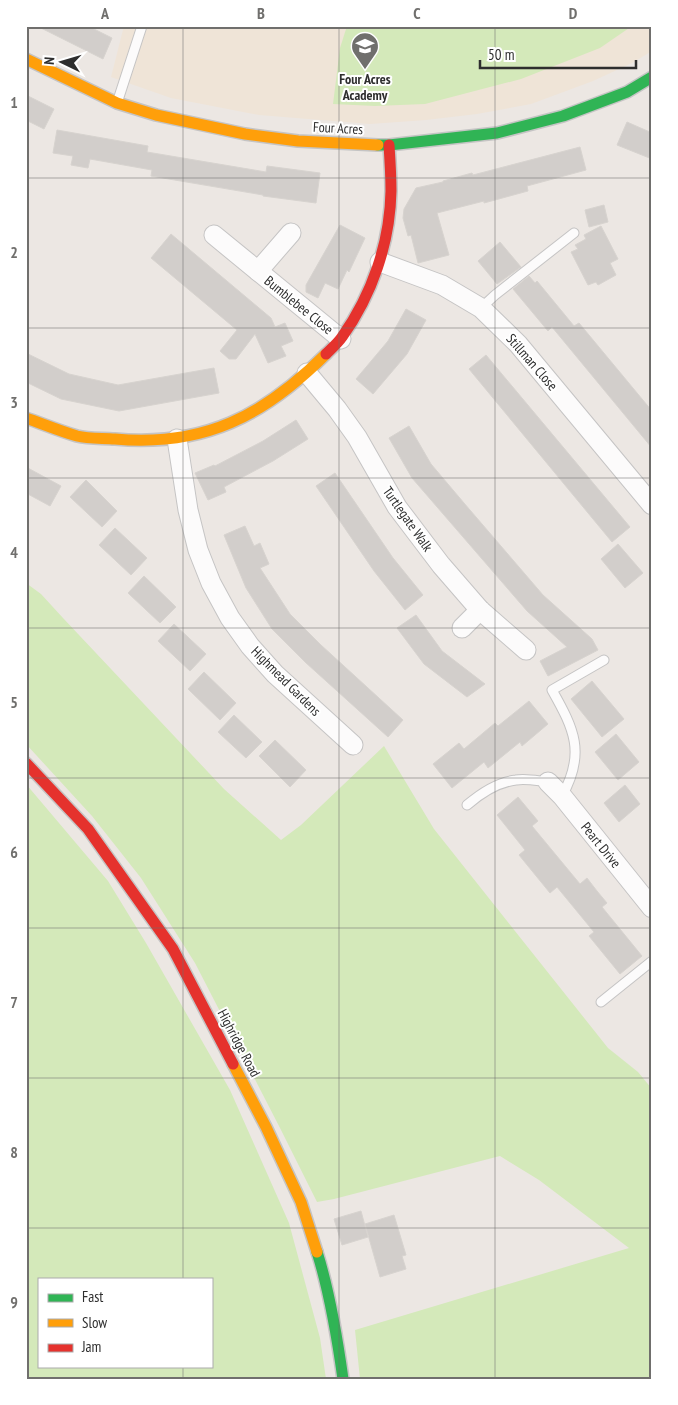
<svg xmlns="http://www.w3.org/2000/svg" width="678" height="1405" viewBox="0 0 678 1405" font-family="'PT Sans Narrow',sans-serif">
<rect width="100%" height="100%" fill="#ece7e3"/>
<polygon fill="#efe4d7" points="124,26 652,26 652,51 632,63 593,81 531,104 477,114 426,120 370,124 259,115 171,98 111,77"/>
<g fill="#d4e9ba" fill-rule="evenodd">
<polygon points="347,26 632,26 600,48 521,79 425,104 375,106 333,104 340,48"/>
<polygon points="26,583 41,594 63,618 224,789 281,840 301,825 384,746 434,829 608,1048 638,1072 652,1089 652,1379 360,1379 355,1330 629,1248 539,1180 500,1156 334,1199 317,1202 280,1128 195,963 141,878 92,816 26,744"/>
<path d="M 26,784 L 108,881 L 146,943 L 230,1090 L 289,1223 L 320,1338 L 326,1379 L 26,1379 ZM 39,1279 L 211,1279 L 211,1366 L 39,1366 Z"/>
</g>
<g fill="#d2cecb" stroke="#d7d3cf">
<polygon points="37,26 88,26 112,38 103,59"/>
<polygon points="26,95 54,109 44,129 26,120"/>
<polygon points="627,122 652,133 652,159 617,145"/>
<polygon points="57,130 148,146 147,152 266,172 267,166 320,173 316,203 263,196 263,195 151,176 152,170 90,159 88,168 71,165 73,156 53,153"/>
<polygon points="580,147 586,170 527,186 528,191 484,203 484,201 437,213 449,255 418,263 411,235 408,236 403,218 404,209 416,188 443,182 443,181 472,173 473,175"/>
<polygon points="604,205 608,222 589,227 585,210"/>
<polygon points="340,225 365,238 349,272 347,270 338,289 325,283 318,298 306,292 306,285"/>
<polygon points="601,226 618,259 610,263 616,275 598,285 596,282 588,285 571,252 578,249 575,245 586,239 584,235"/>
<polygon points="171,234 271,318 275,327 285,323 293,341 281,346 286,356 268,363 255,334 236,359 229,359 220,351 237,330 151,258"/>
<polygon points="500,242 521,267 497,284 478,261"/>
<polygon points="529,276 535,283 537,281 574,326 579,323 652,411 652,448 552,327 548,331 513,289"/>
<polygon points="406,309 426,320 407,354 373,394 356,379 388,341"/>
<polygon points="26,353 69,374 118,385 214,368 219,393 119,411 61,399 26,382"/>
<polygon points="486,355 630,527 612,542 469,369"/>
<polygon points="296,420 308,439 273,461 224,487 226,492 208,500 195,473 214,465 215,466 263,441"/>
<polygon points="409,426 431,464 464,503 543,595 592,639 598,650 548,676 540,661 567,647 527,611 412,478 389,438"/>
<polygon points="26,467 61,486 50,506 26,493"/>
<polygon points="335,473 393,558 423,595 405,610 374,571 316,486"/>
<polygon points="86,480 117,511 102,527 70,497"/>
<polygon points="245,526 254,546 260,543 269,564 260,568 290,614 321,645 403,720 388,737 305,662 272,629 246,588 224,535"/>
<polygon points="115,528 147,558 131,575 99,545"/>
<polygon points="618,544 643,573 625,588 601,559"/>
<polygon points="144,576 176,607 160,623 128,593"/>
<polygon points="416,615 442,651 485,684 467,697 424,664 397,628"/>
<polygon points="174,624 206,654 190,671 158,641"/>
<polygon points="204,672 236,703 220,720 188,689"/>
<polygon points="592,681 624,719 602,737 571,699"/>
<polygon points="529,701 548,724 522,746 520,742 488,768 484,762 452,788 433,764 459,743 464,749 495,723 498,726"/>
<polygon points="234,715 262,742 246,758 218,732"/>
<polygon points="616,734 639,762 618,780 595,752"/>
<polygon points="275,740 306,770 290,787 259,756"/>
<polygon points="625,785 640,804 619,822 604,803"/>
<polygon points="518,797 538,821 532,826 580,884 587,878 597,891 607,903 602,907 642,956 620,974 589,936 594,932 557,887 550,893 519,855 525,850 497,815"/>
<polygon points="361,1211 368,1237 342,1245 334,1219"/>
<polygon points="394,1215 406,1255 402,1256 406,1269 380,1277 365,1224"/>
</g>
<g fill="none" stroke-linecap="round" stroke-linejoin="round">
<g stroke="#c5c4c4" stroke-width="11">
<g id="lane">
<polyline points="118,100 142,26"/>
<polyline points="481,308 495,295 574,233"/>
<path d="M 562,796 C 586,753 574,729 552,690 L 604,660"/>
<path d="M 467,805 C 481,793 498,782 516,780 C 526,778 538,781 548,782"/>
<polyline points="601,1002 652,961"/>
</g>
</g>
<g stroke="#c5c4c4" stroke-width="21">
<g id="street">
<polyline points="214,235 341,339"/>
<polyline points="380,262 442,285 481,308 518,344 652,505"/>
<polyline points="258,271 291,233"/>
<polyline points="307,373 337,409 357,437 397,507 441,565 480,610 526,650"/>
<polyline points="177,439 188,510 198,550 211,583 230,618 250,646 275,674 353,745"/>
<polyline points="462,628 480,610"/>
<polyline points="548,782 562,796 652,908"/>
</g>
</g>
<g stroke="#c5c4c4" stroke-width="14">
<g id="fast">
<polyline points="378,145 389,145 497,133 563,116 627,92 652,77"/>
<path d="M 317,1252 C 330,1293 337,1336 343,1379"/>
</g>
</g>
<g stroke="#c5c4c4" stroke-width="14">
<g id="slow">
<polyline points="26,59 117,103 156,115 245,134 298,141 378,145"/>
<path d="M 26,418 C 43,424 60,431 77,436 C 89,439 102,438 115,439 C 204,447 264,416 326,354"/>
<polyline points="233,1064 266,1127 301,1202 317,1252"/>
</g>
</g>
<g stroke="#c5c4c4" stroke-width="14">
<g id="jam">
<path d="M 326,354 C 331,349 338,343 342,337 C 372,295 390,243 391,191 C 391,176 390,160 389,145"/>
<polyline points="26,763 88,829 173,949 233,1064"/>
</g>
</g>
<use href="#lane" stroke="#fcfbfb" stroke-width="9"/>
<use href="#street" stroke="#fcfbfb" stroke-width="19"/>
<use href="#fast" stroke="#30b455" stroke-width="11"/>
<use href="#slow" stroke="#ff9f0a" stroke-width="11"/>
<use href="#jam" stroke="#e5322d" stroke-width="11"/>
</g>
<path fill="none" stroke="#706f6d" stroke-width="1" stroke-opacity="0.55" d="M 183,26 L 183,1279M 339,26 L 339,1379M 495,26 L 495,1379M 26,178 L 652,178M 26,328 L 652,328M 26,478 L 652,478M 26,628 L 652,628M 26,778 L 652,778M 26,928 L 652,928M 26,1078 L 652,1078M 26,1228 L 652,1228M 183,1366 L 183,1379"/>
<defs>
<g id="school-pin" transform="scale(1.4375)"><path d="M0 17L-7.5 6A9.5 9.5 0 1 1 7.5 6Z" fill="#706f6d" stroke="#fff"/><path d="M0-5L7-2L0 1L-7-2ZM-4 1L0 2.5L4 1V4Q0 6-4 4Z" fill="#fff"/></g>
</defs>
<g fill-rule="evenodd">
<use href="#school-pin" x="365" y="46"/>
</g>
<g text-anchor="middle" dominant-baseline="central" stroke-width="4" stroke-linejoin="round" paint-order="stroke">
<g font-size="14" font-weight="bold" fill="#2e2e2e" stroke="#fff">
<text x="365" y="79">Four Acres<tspan x="365" dy="16">Academy</tspan></text>
</g>
<g font-size="14" fill="#2e2e2e" stroke="#fff">
<text transform="translate(338 128) rotate(3)">Four Acres</text>
<text transform="translate(299 305) rotate(39)">Bumblebee Close</text>
<text transform="translate(532 362) rotate(49)">Stillman Close</text>
<text transform="translate(408 519) rotate(55)">Turtlegate Walk</text>
<text transform="translate(286 681) rotate(45)">Highmead Gardens</text>
<text transform="translate(601 845) rotate(51)">Peart Drive</text>
<text transform="translate(239 1043) rotate(62)">Highridge Road</text>
</g>
</g>
<rect width="678" height="1405" fill="none" stroke="#ffffff" stroke-width="55"/>
<rect x="38" y="1278" width="175" height="90" fill="#ffffff" stroke="#ababab"/>
<rect x="48" y="1294" width="25" height="8" fill="#30b455" stroke="#ababab"/>
<text x="82" y="1302" font-size="15" fill="#2e2e2e">Fast</text>
<rect x="48" y="1319" width="25" height="8" fill="#ff9f0a" stroke="#ababab"/>
<text x="82" y="1328" font-size="15" fill="#2e2e2e">Slow</text>
<rect x="48" y="1344" width="25" height="8" fill="#e5322d" stroke="#ababab"/>
<text x="82" y="1352" font-size="15" fill="#2e2e2e">Jam</text>
<g transform="translate(62 62) rotate(275)" stroke="#ffffff" stroke-width="4" paint-order="stroke">
<path d="M0-4L9 19L0 12L-9 19Z" fill="#2e2e2e"/>
<text y="-8" font-size="14" font-weight="bold" text-anchor="middle" fill="#2e2e2e">N</text>
</g>
<path d="M480 60v8h156v-8" fill="none" stroke="#2e2e2e" stroke-width="2.5"/>
<text x="488" y="60" font-size="15" fill="#2e2e2e" stroke="#ffffff" stroke-width="4" paint-order="stroke">50 m</text>
<rect x="28" y="28" width="622" height="1350" fill="none" stroke="#706f6d" stroke-width="2"/>
<g font-size="16" text-anchor="middle" font-weight="bold" fill="#706f6d">
<text x="105" y="19">A</text>
<text x="261" y="19">B</text>
<text x="417" y="19">C</text>
<text x="573" y="19">D</text>
<text x="14" y="108">1</text>
<text x="14" y="258">2</text>
<text x="14" y="408">3</text>
<text x="14" y="558">4</text>
<text x="14" y="708">5</text>
<text x="14" y="858">6</text>
<text x="14" y="1008">7</text>
<text x="14" y="1158">8</text>
<text x="14" y="1308">9</text>
</g>
</svg>
